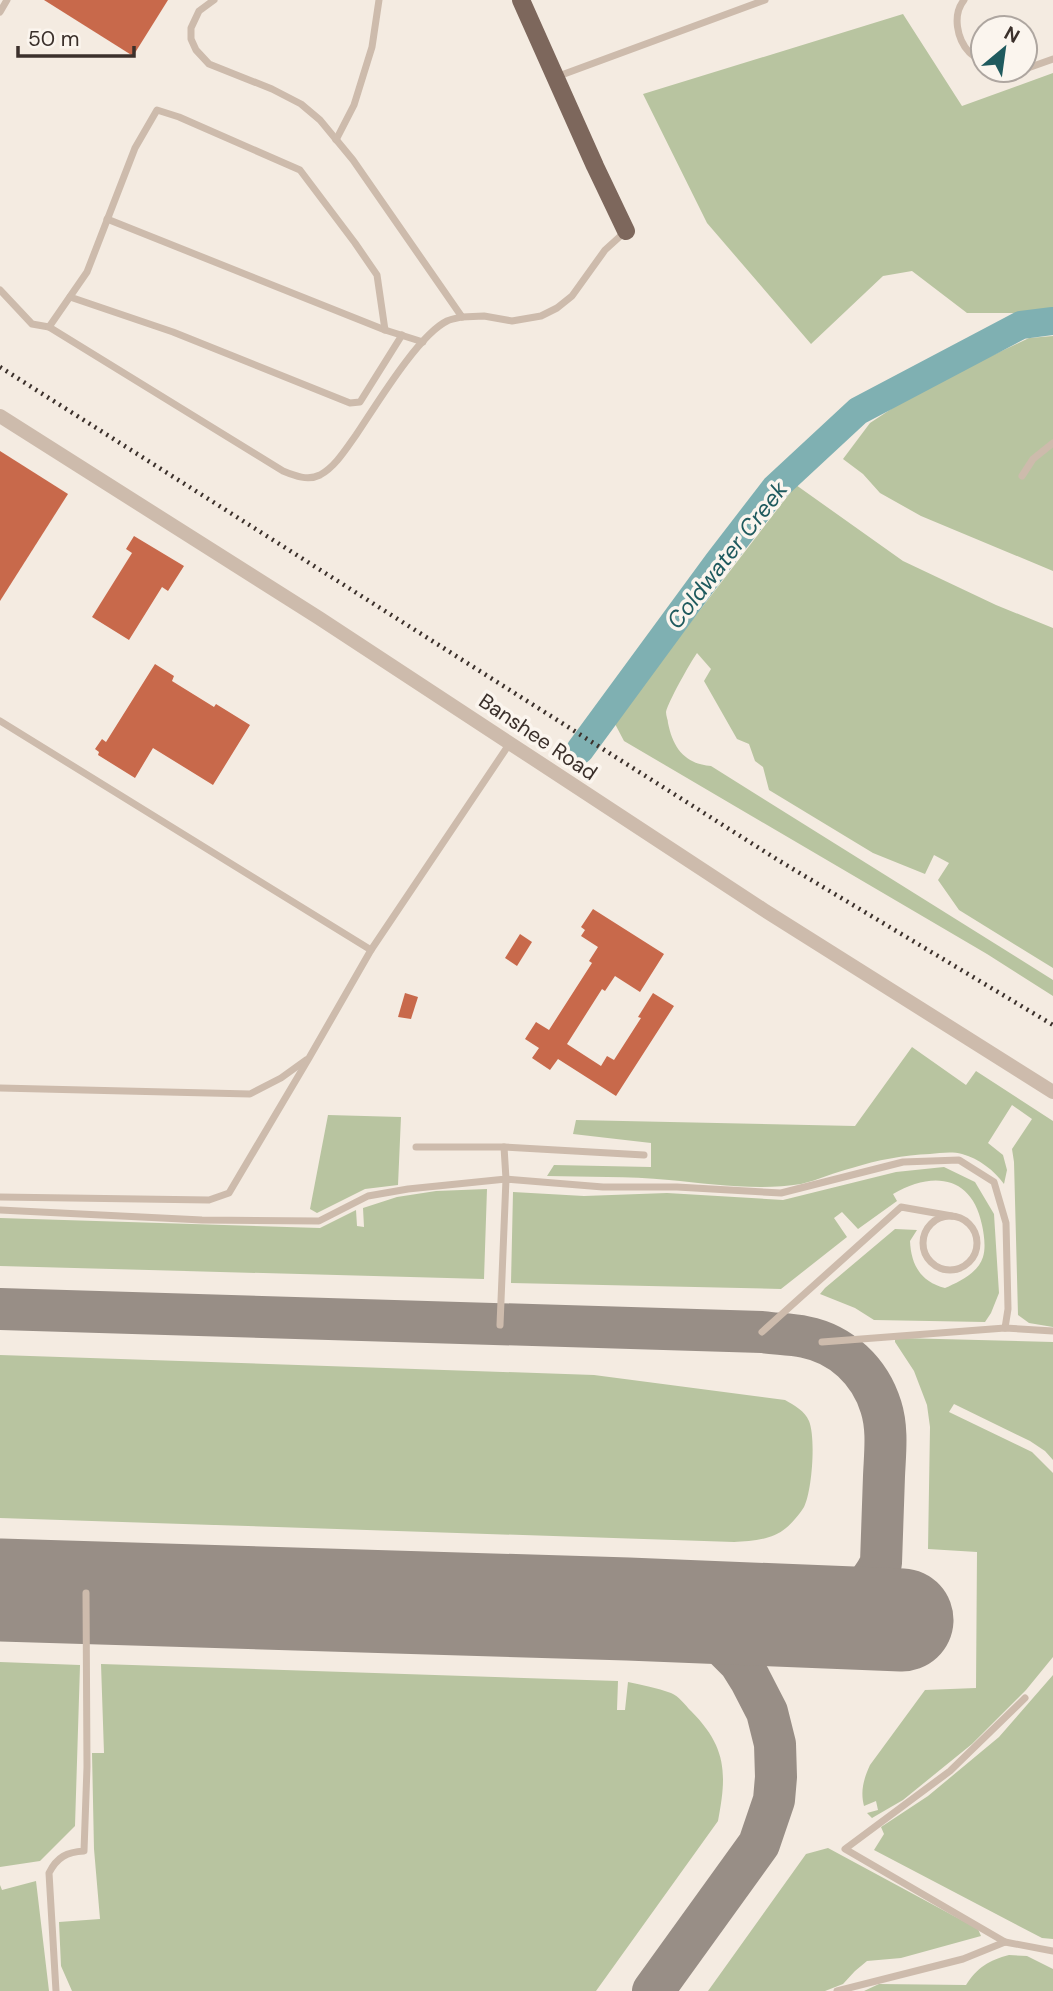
<svg xmlns="http://www.w3.org/2000/svg" width="1053" height="1991" viewBox="0 0 1053 1991" font-family="'DM Sans',sans-serif">
<rect width="100%" height="100%" fill="#f4ebe1"/>
<g fill="#b8c4a0">
<polygon points="903,14 962,106 1053,73 1053,311 1025,313 967,313 912,271 883,276 811,344 707,223 643,94"/>
<polygon points="1053,336 1053,571 921,516 880,493 863,474 843,459 870,423 923,388 1029,338"/>
<path d="M 796,485 L 903,561 L 996,605 L 1053,628 L 1053,968 L 959,910 L 938,880 L 949,863 L 934,855 L 925,874 L 873,853 L 769,790 L 763,767 L 755,761 L 749,744 L 737,739 L 704,681 L 711,669 L 697,653 C 690,663 668,702 666,712 C 666,716 668,720 668,723 C 673,748 685,764 711,766 L 1053,980 L 1053,996 L 987,954 L 624,741 L 614,722 Z"/>
<path d="M 912,1047 L 966,1085 L 976,1071 L 1053,1121 L 1053,1327 L 1029,1323 L 1018,1315 L 1014,1162 L 1012,1149 L 1032,1119 L 1012,1105 L 988,1143 L 1003,1155 L 1007,1170 L 1004,1184 C 995,1171 978,1158 962,1154 C 952,1151 940,1153 930,1154 C 904,1155 877,1160 852,1168 C 835,1172 818,1180 801,1184 C 759,1191 711,1184 669,1180 C 628,1176 587,1177 547,1176 L 554,1165 L 651,1167 L 651,1143 L 573,1134 L 576,1120 L 855,1126 Z"/>
<polygon points="328,1115 401,1117 398,1185 365,1189 317,1213 310,1209"/>
<path d="M 944,1167 L 975,1182 L 994,1214 L 999,1293 L 991,1313 L 985,1322 L 874,1320 L 855,1308 L 820,1294 L 825,1288 L 895,1229 L 917,1230 L 910,1241 C 911,1265 921,1282 945,1288 C 959,1282 978,1273 983,1257 C 986,1248 984,1234 982,1225 C 972,1175 932,1171 893,1194 L 897,1201 L 858,1229 L 842,1212 L 834,1218 L 847,1237 L 781,1289 L 511,1283 L 513,1192 L 584,1196 L 667,1193 L 783,1200 L 896,1172 Z"/>
<polygon points="487,1189 484,1279 0,1266 0,1218 320,1228 356,1210 357,1226 364,1227 363,1208 397,1197 436,1191"/>
<path d="M 900,1338 L 1053,1342 L 1053,1460 L 1045,1451 L 1030,1441 L 954,1404 L 949,1412 L 1032,1452 L 1053,1473 L 1053,1657 L 1026,1690 L 972,1744 L 903,1800 L 872,1818 L 867,1813 L 878,1810 L 876,1801 L 864,1806 C 860,1791 864,1778 870,1765 L 925,1690 L 976,1688 L 977,1552 L 928,1549 L 930,1427 L 927,1405 L 914,1371 L 895,1342 L 895,1339 Z"/>
<path d="M 0,1355 L 594,1375 L 785,1400 C 794,1405 805,1411 809,1421 C 816,1438 812,1492 804,1507 C 800,1514 792,1523 786,1528 C 772,1540 751,1541 734,1542 L 0,1518 Z"/>
<polygon points="0,1662 80,1665 75,1826 40,1861 0,1867"/>
<path d="M 101,1664 L 618,1681 L 617,1710 L 625,1710 L 628,1682 C 642,1685 657,1688 671,1693 C 679,1696 685,1705 691,1711 C 727,1747 727,1774 718,1821 L 596,1991 L 72,1991 L 61,1966 L 59,1922 L 100,1919 L 94,1849 L 92,1753 L 104,1753 Z"/>
<polygon points="1053,1675 1053,1939 1042,1938 874,1850 884,1834 881,1827 928,1796 999,1737"/>
<polygon points="828,1848 978,1929 981,1936 901,1958 867,1961 855,1971 843,1984 825,1991 708,1991 806,1854"/>
<polygon points="36,1881 49,1991 0,1991 0,1885 2,1890"/>
<path d="M 1009,1955 L 1027,1956 L 1053,1969 L 1053,1991 L 864,1991 L 879,1984 L 966,1985 C 977,1968 989,1960 1009,1955 Z"/>
</g>
<g fill="none" stroke-linecap="round" stroke-linejoin="round">
<polyline stroke="#7fb0b2" stroke-width="28" points="580,750 718,562 775,488 858,411 1021,325 1053,321"/>
<g stroke="#988e86" stroke-width="42">
<path d="M 0,1309 L 762,1332 C 776,1334 791,1334 805,1337 C 841,1344 870,1371 881,1407 C 888,1429 885,1453 884,1476 C 883,1505 882,1534 881,1563 C 867,1592 847,1605 819,1617"/>
<polyline points="628,1609 677,1622 697,1630 723,1646 740,1663 750,1679 767,1712 775,1744 776,1777 774,1800 759,1844 653,1991"/>
</g>
<polyline stroke="#988e86" stroke-width="103" points="0,1590 628,1609 902,1620"/>
</g>
<g fill="#c8694b">
<polygon points="44,0 168,0 133,56"/>
<polygon points="0,451 68,494 0,601"/>
<polygon points="134,536 184,566 168,591 162,587 129,640 92,617 132,553 126,549"/>
<polygon points="155,664 174,676 172,681 214,707 216,704 250,725 213,785 153,748 135,778 98,755 99,752 95,749 102,739 106,742"/>
<polygon points="593,909 664,954 640,992 615,976 605,991 602,989 567,1044 601,1066 607,1056 614,1060 641,1018 638,1017 653,993 674,1006 616,1096 558,1059 550,1070 532,1058 539,1048 525,1039 536,1022 549,1030 592,963 589,961 598,947 581,936 585,930 581,927"/>
<polygon points="520,934 532,942 517,966 505,958"/>
<polygon points="405,993 418,997 411,1019 398,1017"/>
</g>
<g fill="none" stroke-linecap="round" stroke-linejoin="round">
<g stroke="#cdbbac" stroke-width="7">
<polyline points="214,0 199,11 191,28 191,39 196,50 209,64 272,89 301,104 320,120 353,160 462,317 484,316 512,321 541,316 557,308 572,296 605,250 626,231"/>
<path d="M 964,0 C 952,15 957,39 969,52 C 973,56 979,59 983,62"/>
<polyline points="0,12 7,0"/>
<polyline points="1025,69 1053,59"/>
<polyline points="1002,70 1023,70"/>
<polyline points="556,77 765,0"/>
<polyline points="336,140 354,105 372,47 379,0"/>
<polyline points="107,219 385,330 423,342"/>
<polyline points="0,290 32,324 49,327"/>
<polyline points="70,297 173,332 350,403 360,402 402,335"/>
<path d="M 385,330 L 377,275 L 355,243 L 300,170 L 179,117 L 157,110 L 135,148 L 87,272 L 49,327 L 283,471 C 295,476 308,481 320,475 C 335,467 346,449 356,435 C 375,407 418,335 447,321 C 451,319 457,318 462,317"/>
<polyline points="1022,476 1033,459 1053,443"/>
<polyline points="0,721 371,950 510,743"/>
<polyline points="0,1088 250,1094 281,1078 306,1060"/>
<polyline points="416,1147 504,1147"/>
<polyline points="0,1197 209,1200 229,1193 309,1058 371,950"/>
<polyline points="0,1210 202,1220 319,1221 368,1196 408,1189 506,1179 504,1147 644,1155"/>
<circle cx="950" cy="1243" r="27"/>
<polyline points="500,1325 506,1179 603,1187 677,1187 781,1193 903,1162 959,1160 994,1182 1006,1223 1008,1309 1005,1328"/>
<polyline points="762,1332 901,1207 952,1216"/>
<polyline points="822,1342 1005,1328 1053,1331"/>
<polyline points="1005,1942 845,1849 950,1771 1025,1698"/>
<path d="M 56,1991 L 49,1873 C 57,1857 67,1852 84,1851 L 87,1767 L 86,1593"/>
<polyline points="837,1991 963,1959 1005,1942 1053,1951"/>
</g>
<polyline stroke="#cdbbac" stroke-width="14" points="0,416 319,618 764,910 1053,1092"/>
<polyline stroke="#7d675c" stroke-width="18" points="521,0 595,166 626,231"/>
<polyline stroke="#3b302b" stroke-width="4.5" stroke-dasharray="2 5" stroke-linecap="butt" points="0,367 778,860 1053,1025"/>
</g>
<g text-anchor="middle" dominant-baseline="central" stroke-width="7" stroke-linejoin="round" paint-order="stroke">
<g font-size="21" fill="#3b302b" stroke="#fbf5ee">
<text transform="translate(538 737) rotate(34)">Banshee Road</text>
</g>
<g font-size="23" font-style="italic" fill="#1f5a5e" stroke="#fbf5ee">
<text transform="translate(727 555) rotate(-52)">Coldwater Creek</text>
</g>
</g>
<g transform="translate(1004 49) rotate(29)"><circle r="33" fill="#fbf5ee" stroke="#aea6a0" stroke-width="2"/>
<path d="M0-5L12 26L0 18L-12 26Z" fill="#1f5a5e"/>
<text y="-10" font-size="19" font-weight="bold" text-anchor="middle" fill="#3b302b">N</text>
</g>
<path d="M18 46v10h116v-10" fill="none" stroke="#3b302b" stroke-width="3.5"/>
<text x="28" y="46" font-size="21" fill="#3b302b" stroke="#fbf5ee" stroke-width="5" paint-order="stroke">50 m</text>
</svg>
